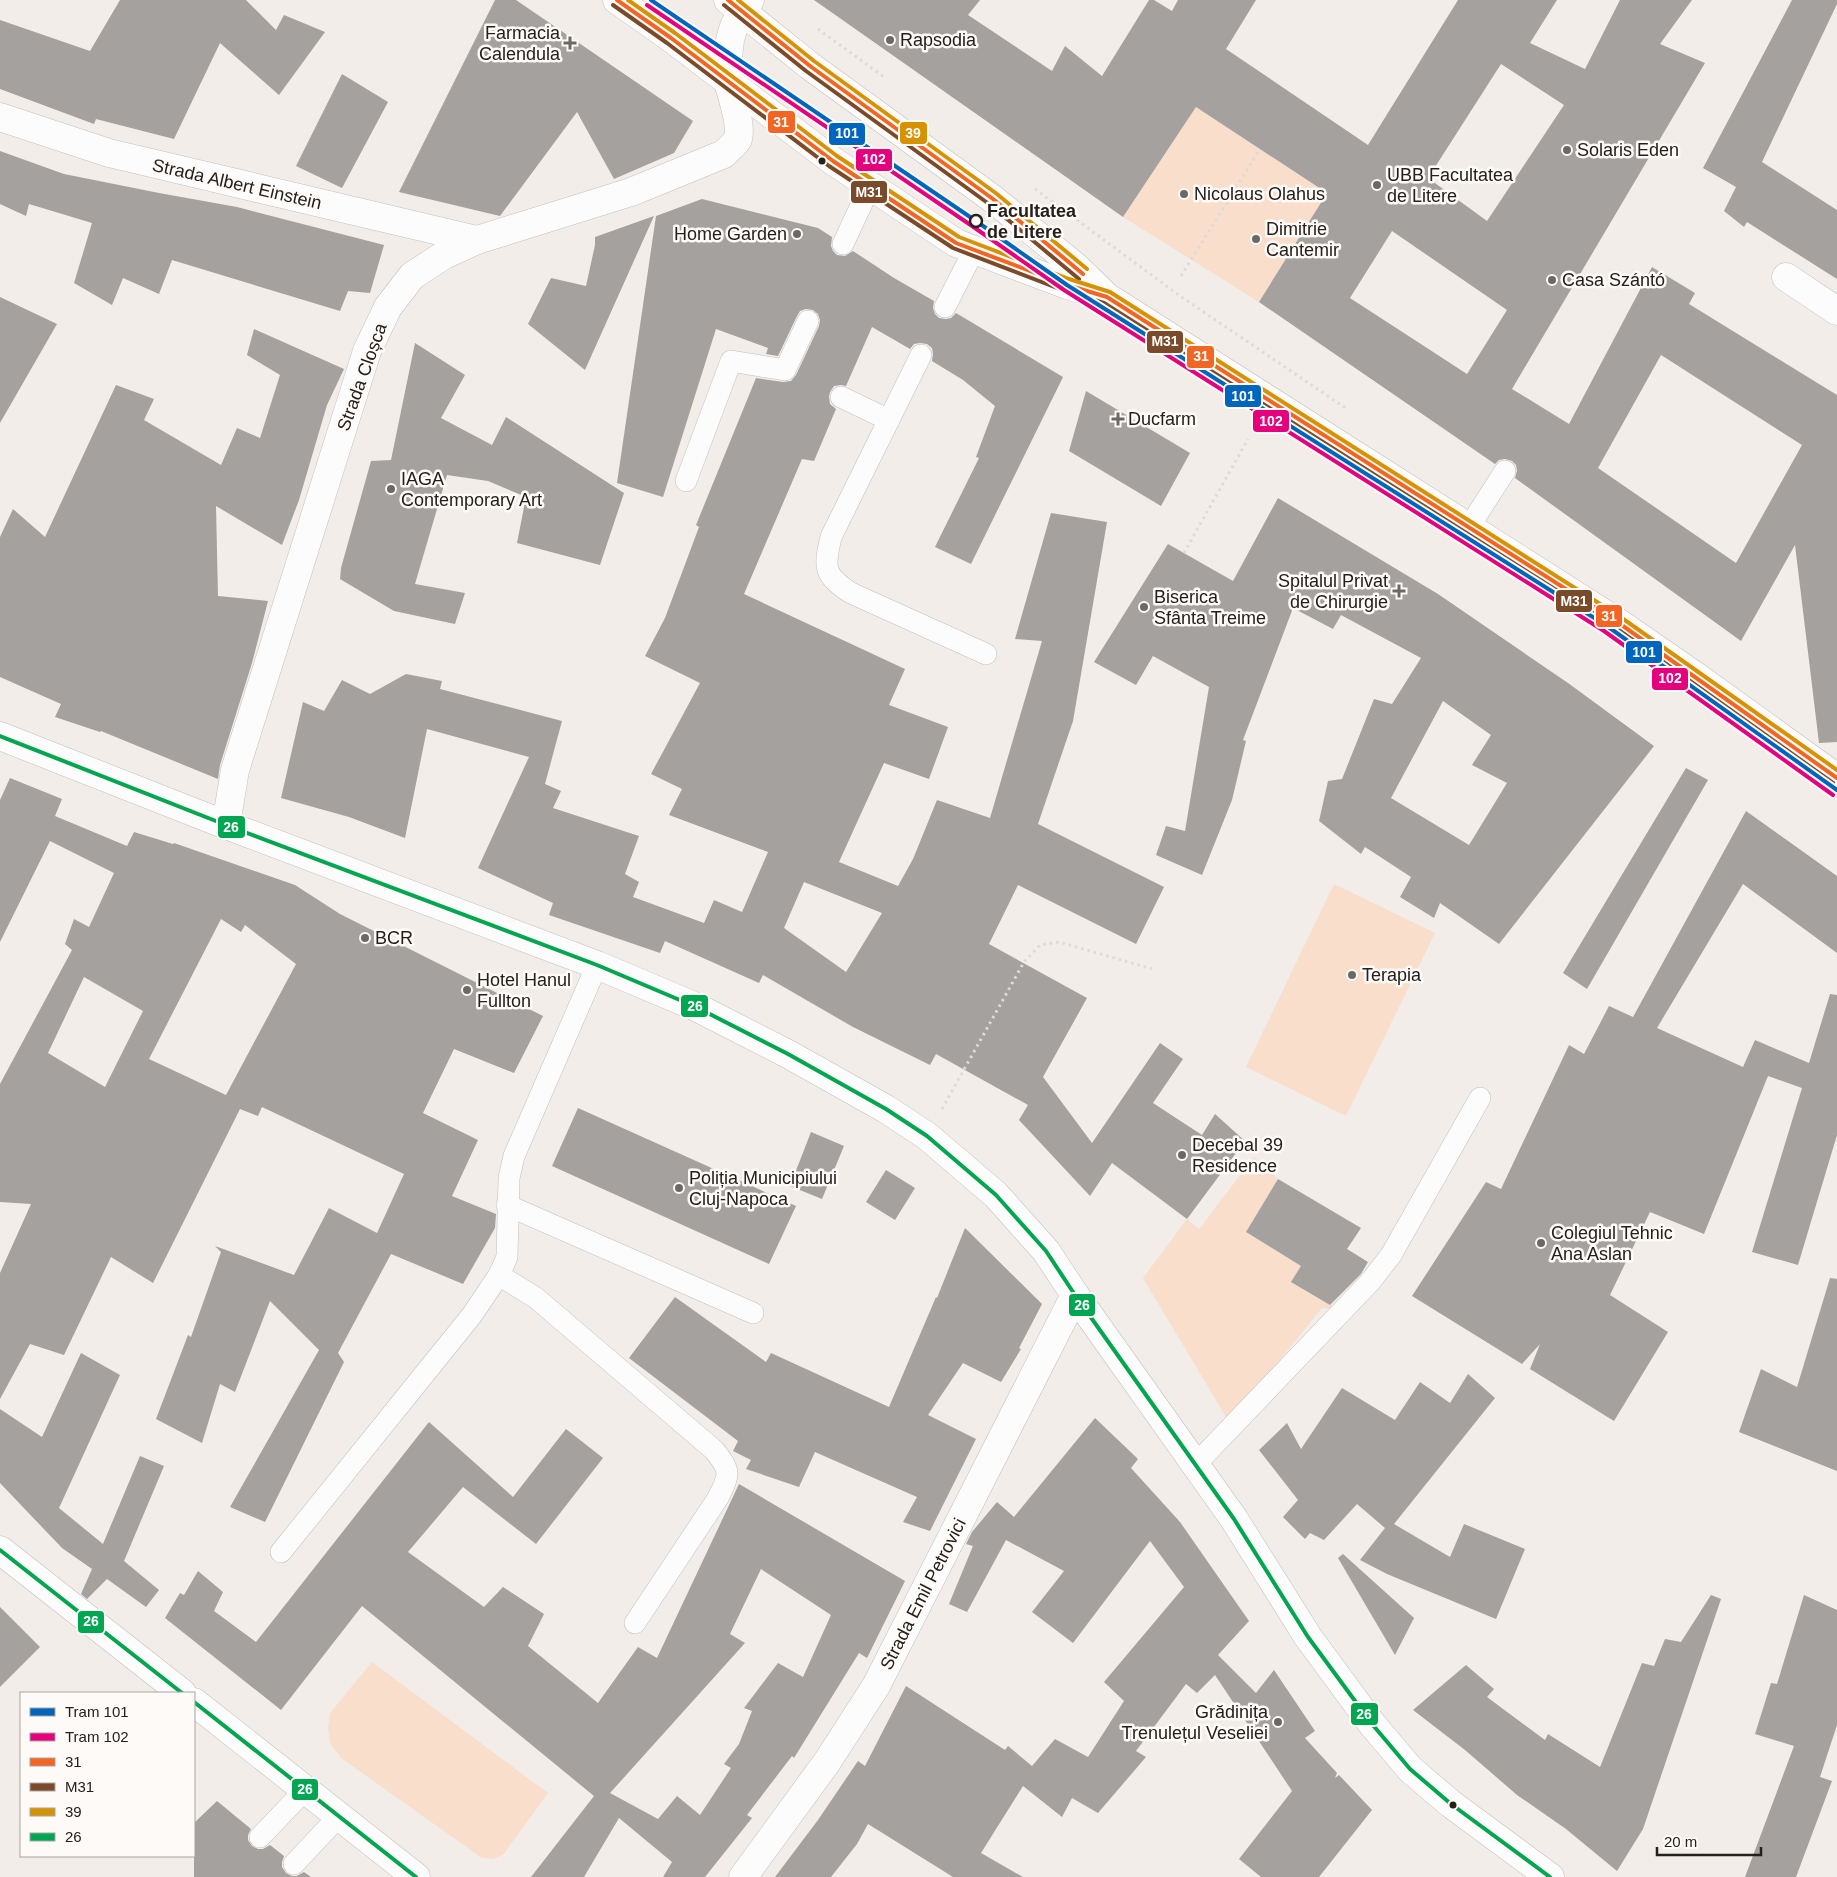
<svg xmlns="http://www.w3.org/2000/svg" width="1837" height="1877" viewBox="0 0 1837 1877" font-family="Helvetica,sans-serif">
<rect width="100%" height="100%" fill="#f2ede9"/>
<g fill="#f8decb">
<polygon points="1196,107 1327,193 1259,302 1123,217"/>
<polygon points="1334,884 1435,933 1346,1116 1246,1067"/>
<polygon points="1254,1157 1278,1179 1246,1232 1301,1266 1292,1282 1339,1310 1322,1308 1229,1422 1143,1278 1187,1219 1199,1229"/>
<polygon points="372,1662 548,1793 503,1855 493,1859 482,1858 341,1758 330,1743 328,1728 330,1713"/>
</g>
<g fill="#a4a19e" fill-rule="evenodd">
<polygon points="120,0 246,0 276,30 284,15 325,32 279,95 220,43 174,139 96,119 94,124 0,89 0,20 90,51"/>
<polygon points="495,0 516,0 693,121 674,153 614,179 577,112 500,216 399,192"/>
<path d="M 814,0 L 980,0 L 968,15 L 1052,71 L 1065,46 L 1102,76 L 1149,0 L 1154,0 L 1172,11 L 1178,0 L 1256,0 L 1226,49 L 1368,145 L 1458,0 L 1557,0 L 1530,43 L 1585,69 L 1620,0 L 1692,0 L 1660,44 L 1705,63 L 1512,389 L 1569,424 L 1652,267 L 1695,293 L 1689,304 L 1837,395 L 1837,742 L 1819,743 L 1795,545 L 1741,641 L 1515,478 L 1517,471 L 1516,465 L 1512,461 L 1505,459 L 1499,460 L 1495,464 L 1259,302 L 1327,193 L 1196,107 L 1123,217 ZM 1501,64 L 1564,105 L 1487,221 L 1428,178 ZM 1392,231 L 1507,310 L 1467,374 L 1350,298 ZM 1661,355 L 1802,445 L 1736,563 L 1598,468 Z"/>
<polygon points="1792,0 1837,0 1837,4 1762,162 1837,210 1837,279 1747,222 1744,227 1724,211 1736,187 1703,168"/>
<polygon points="342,74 388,102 342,188 296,166"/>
<polygon points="0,151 64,174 159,193 237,207 384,245 370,293 348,291 340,311 172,260 159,294 123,278 112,305 74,283 92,223 29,204 26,216 0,204"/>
<path d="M 702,199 L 818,228 L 832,237 L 831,246 L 833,251 L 837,255 L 845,256 L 853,251 L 894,278 L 934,301 L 933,308 L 935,314 L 939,318 L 946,319 L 951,318 L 956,313 L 1063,377 L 971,564 L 935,547 L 979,458 L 976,457 L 995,406 L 963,380 L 932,361 L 933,354 L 932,348 L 927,344 L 920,343 L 914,344 L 910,349 L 872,327 L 846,386 L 841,385 L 834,386 L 830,392 L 829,397 L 830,404 L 836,409 L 814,461 L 802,459 L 744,594 L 905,669 L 889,705 L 948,727 L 929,779 L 884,763 L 839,862 L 898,886 L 913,859 L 937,800 L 990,818 L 1042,641 L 1015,639 L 1051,513 L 1107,522 L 1073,721 L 1038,824 L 1164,887 L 1136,944 L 1018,885 L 989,944 L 1087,998 L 1043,1077 L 1092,1143 L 1160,1043 L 1183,1059 L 1153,1103 L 1202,1135 L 1215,1114 L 1245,1141 L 1187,1219 L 1112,1163 L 1090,1196 L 1019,1120 L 1028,1105 L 936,1054 L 930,1065 L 853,1027 L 763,975 L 759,983 L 665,941 L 660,953 L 549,915 L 553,903 L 478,868 L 529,757 L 427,729 L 405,838 L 349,817 L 281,798 L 303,702 L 324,711 L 342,680 L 370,694 L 406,674 L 442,681 L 440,689 L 562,721 L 545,784 L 561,791 L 553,808 L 639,836 L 625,874 L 639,882 L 633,897 L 704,923 L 714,900 L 742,912 L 768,852 L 669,815 L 682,789 L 651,774 L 700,683 L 645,656 L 665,618 L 699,527 L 696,525 L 756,378 L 783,382 L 791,381 L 796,375 L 819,326 L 820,320 L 818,314 L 813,310 L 806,309 L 800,311 L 797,316 L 778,356 L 766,354 L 768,348 L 716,329 L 663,497 L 617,483 L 656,216 ZM 804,882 L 882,913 L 846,972 L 784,928 Z"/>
<polygon points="654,216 585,370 528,324 551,278 586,286 595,245 595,237"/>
<polygon points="0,297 57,324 0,423"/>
<polygon points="254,329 344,369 327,405 299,500 282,545 216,506 218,596 268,601 252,663 220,765 218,779 101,731 100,732 55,717 61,704 0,677 0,537 13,509 45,537 116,385 154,399 144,420 221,465 237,428 260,438 280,375 247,355"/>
<polygon points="415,343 465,375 441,418 492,445 506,417 624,493 600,565 517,543 526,497 488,481 447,475 415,584 465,593 455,624 394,611 340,579 341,568 371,461 391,460"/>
<polygon points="1086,391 1190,453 1161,506 1069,451"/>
<path d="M 1278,498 L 1438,594 L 1568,683 L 1654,746 L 1499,944 L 1440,903 L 1434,918 L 1400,897 L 1411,877 L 1365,847 L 1361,854 L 1319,821 L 1328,781 L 1342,779 L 1374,699 L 1392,704 L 1421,658 L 1341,615 L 1333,629 L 1293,608 L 1243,740 L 1246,741 L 1232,800 L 1202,875 L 1156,855 L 1166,826 L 1185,831 L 1209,687 L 1153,656 L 1136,685 L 1094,662 L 1168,544 L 1233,581 ZM 1443,701 L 1491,735 L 1472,765 L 1507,783 L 1469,845 L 1391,798 Z"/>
<polygon points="1686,768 1708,780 1587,989 1563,973"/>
<path d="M 10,778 L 62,799 L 55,816 L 127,846 L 134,832 L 173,844 L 174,843 L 295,885 L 340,914 L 543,1016 L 514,1073 L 454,1049 L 423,1113 L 478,1140 L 452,1196 L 496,1214 L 495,1228 L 463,1284 L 391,1254 L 338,1353 L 344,1362 L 265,1522 L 230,1507 L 319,1350 L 270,1301 L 235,1392 L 220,1384 L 202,1443 L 156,1419 L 188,1335 L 191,1337 L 221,1252 L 215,1246 L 294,1275 L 329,1208 L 377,1233 L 404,1174 L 262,1107 L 258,1116 L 240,1109 L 153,1283 L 111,1257 L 64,1355 L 30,1344 L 0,1399 L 0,1273 L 31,1204 L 0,1202 L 0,1084 L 72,950 L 65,944 L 74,919 L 89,927 L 114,873 L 50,841 L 0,942 L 0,800 ZM 221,919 L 241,932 L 245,925 L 296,964 L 226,1095 L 149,1059 ZM 84,977 L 143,1011 L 105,1087 L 48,1053 Z"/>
<polygon points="1746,811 1837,876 1837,953 1743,884 1657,1028 1743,1067 1755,1040 1809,1063 1830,994 1837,995 1837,1135 1798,1265 1752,1252 1802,1088 1768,1076 1704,1234 1650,1212 1610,1295 1668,1332 1614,1421 1530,1369 1540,1344 1522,1364 1412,1296 1486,1182 1501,1189 1569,1045 1584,1054 1609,1006 1633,1017"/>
<polygon points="578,1108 796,1206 769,1264 552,1166"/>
<polygon points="811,1132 844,1146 822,1199 790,1186"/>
<polygon points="886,1170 915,1188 895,1220 866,1202"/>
<polygon points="1278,1179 1361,1228 1347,1249 1368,1262 1361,1274 1330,1305 1291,1282 1301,1266 1246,1232"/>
<polygon points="965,1228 1042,1304 1019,1348 1021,1349 1001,1382 963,1363 928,1415 976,1439 930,1531 903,1522 917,1497 815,1452 799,1487 746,1469 751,1460 733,1451 738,1441 629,1358 675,1297 766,1362 771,1353 889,1407 936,1297 937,1298"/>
<polygon points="1830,1278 1837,1279 1837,1471 1739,1432 1761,1369 1797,1387"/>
<polygon points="81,1353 120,1375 59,1508 103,1544 140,1456 164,1466 124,1561 159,1590 146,1607 107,1579 87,1599 81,1594 92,1569 62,1548 0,1483 0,1409 42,1437"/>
<polygon points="1468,1374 1495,1398 1394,1524 1450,1557 1464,1524 1525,1549 1496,1619 1387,1574 1360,1560 1385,1528 1357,1504 1324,1540 1310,1533 1305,1539 1283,1517 1298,1500 1259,1450 1287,1423 1301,1449 1342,1388 1395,1420 1420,1382 1450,1403"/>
<polygon points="1095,1418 1138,1459 1131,1468 1180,1522 1249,1621 1218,1655 1256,1693 1274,1670 1315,1731 1305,1738 1337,1773 1335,1778 1339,1775 1372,1810 1319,1877 1261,1877 1239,1859 1292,1791 1215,1675 1197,1693 1186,1684 1136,1751 1146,1757 1098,1813 1072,1798 1062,1817 1023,1786 981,1853 1023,1877 953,1877 868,1824 857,1844 831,1877 775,1877 818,1820 858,1761 865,1766 906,1686 1005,1750 1008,1746 1032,1766 1055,1739 1088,1757 1124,1701 1104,1682 1184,1587 1150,1541 1073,1643 1032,1612 1064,1571 1006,1540 967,1612 949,1604 973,1546 966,1544 972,1532 997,1502 1014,1517"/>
<path d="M 429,1422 L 513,1497 L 566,1429 L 603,1458 L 536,1544 L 463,1487 L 408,1552 L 484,1607 L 503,1587 L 544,1614 L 528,1646 L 598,1703 L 638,1647 L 657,1658 L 739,1484 L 905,1581 L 867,1658 L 859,1653 L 794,1758 L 792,1756 L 747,1815 L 752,1818 L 705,1877 L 663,1877 L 672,1862 L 619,1818 L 584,1877 L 531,1877 L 594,1796 L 362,1606 L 281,1710 L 165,1618 L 180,1593 L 184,1595 L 198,1571 L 223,1592 L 214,1611 L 256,1642 ZM 761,1569 L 831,1615 L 803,1677 L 778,1663 L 744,1708 L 752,1711 L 739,1744 L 724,1764 L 731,1768 L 700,1815 L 677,1796 L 658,1819 L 610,1793 L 745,1643 L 730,1634 Z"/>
<polygon points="1343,1554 1414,1618 1395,1655 1338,1558"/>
<polygon points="1711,1595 1721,1599 1643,1829 1617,1871 1566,1829 1517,1795 1465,1750 1413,1710 1466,1665 1494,1689 1487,1697 1545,1740 1548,1734 1600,1767 1642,1663 1654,1666 1665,1639 1681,1642"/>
<polygon points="1804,1595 1837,1610 1837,1725 1820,1777 1832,1781 1796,1877 1745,1877 1794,1746 1755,1734 1771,1683 1777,1684"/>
<polygon points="0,1607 40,1647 0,1687"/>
<polygon points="217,1801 251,1829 248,1835 248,1840 252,1846 258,1849 263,1849 270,1845 284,1856 282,1862 282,1867 286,1873 292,1876 297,1876 304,1872 311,1877 194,1877 194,1823"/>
</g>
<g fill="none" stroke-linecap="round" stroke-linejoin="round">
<g stroke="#c3bfbc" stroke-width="22">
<g id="service">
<polyline points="843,244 870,186"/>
<polyline points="945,307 974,250"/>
<path d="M 921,355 L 831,537 C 824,567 823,575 851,593 L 986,654"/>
<polyline points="841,397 889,420"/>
<polyline points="686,481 731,361 785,370 808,321"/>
<polyline points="1469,527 1505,471"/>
<polyline points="507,1205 753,1313"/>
<path d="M 499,1275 L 536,1298 L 714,1450 C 731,1471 730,1474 718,1498 L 635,1623"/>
<polyline points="1195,1465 1370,1282 1391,1255 1480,1098"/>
<polyline points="281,1552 472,1315 499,1275 507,1257 509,1178 514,1156 597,965"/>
<polyline points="260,1837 305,1790"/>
<polyline points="294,1864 339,1816"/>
</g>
</g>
<g stroke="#c3bfbc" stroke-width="29">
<g id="minor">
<polyline points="0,117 109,153 477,240"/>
<polyline points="1786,277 1837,311"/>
<path d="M 226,825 L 235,770 L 367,351 L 388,307 L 412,276 L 444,255 L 477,240 L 631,192 L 724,154 C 728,149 735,145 738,139 C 742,124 732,97 728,82"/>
<polyline points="743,1877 827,1762 876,1686 1075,1295"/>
</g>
</g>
<g stroke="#c3bfbc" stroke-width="29">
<g id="tertiary">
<path d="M 728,82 C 728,62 727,38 737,20 C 740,13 746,6 750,0"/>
<polyline points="0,736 226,825 597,965 694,1006 788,1054 886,1109 927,1136 996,1195 1046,1251 1075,1295 1234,1519 1308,1637 1372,1724 1410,1769 1451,1804 1550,1877"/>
</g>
</g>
<g stroke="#c3bfbc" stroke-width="29">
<g id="secondary">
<polyline points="0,1550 182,1693"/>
<polyline points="194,1702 416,1877"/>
</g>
</g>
<g stroke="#c3bfbc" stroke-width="29">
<g id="primary">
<polyline points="617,0 671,38 833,161 956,243 1067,285 1103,296"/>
<polyline points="728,0 810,66 993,199 1076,267 1107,297 1616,621 1697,677 1837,778"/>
</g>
</g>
<g stroke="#dcdada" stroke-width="3" stroke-dasharray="2.5 4" stroke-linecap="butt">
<polyline points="818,29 884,77"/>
<polyline points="1035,189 1180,296 1347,409"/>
<polyline points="1181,276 1260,149"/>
<polyline points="1184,553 1248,439"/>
<polyline points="942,1109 1024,962 1040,945 1059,942 1156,970"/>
</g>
<use href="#service" stroke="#fdfcfc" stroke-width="21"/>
<use href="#minor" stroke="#fdfcfc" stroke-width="28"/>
<use href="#tertiary" stroke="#fdfcfc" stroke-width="28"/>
<use href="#secondary" stroke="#fdfcfc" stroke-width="28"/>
<use href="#primary" stroke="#fdfcfc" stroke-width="28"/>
<g stroke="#fefaf7" stroke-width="8">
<g id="bus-1">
<polyline points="617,0 671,38 833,161 956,243 1067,285 1107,297 1616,621 1837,778"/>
<polyline points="728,0 810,66 993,199 1083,274"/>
</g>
</g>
<g stroke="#fefaf7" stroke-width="8">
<g id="bus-2">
<polyline points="613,5 667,43 829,166 953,248 1065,291 1104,303 1613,626 1833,783"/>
<polyline points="724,5 806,71 989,204 1079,279"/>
</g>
</g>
<g stroke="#fefaf7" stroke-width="8">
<g id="bus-3">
<polyline points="628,0 675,33 837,156 959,237 1069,279 1110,292 1619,616 1837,770"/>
<polyline points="738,0 814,61 997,194 1087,269"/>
</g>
</g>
<g stroke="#fefaf7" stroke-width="8">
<g id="bus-4">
<polyline points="0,736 226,825 597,965 694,1006 788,1054 886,1109 927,1136 996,1195 1046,1251 1075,1295 1234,1519 1308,1637 1372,1724 1410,1769 1451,1804 1550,1877"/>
<polyline points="0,1550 182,1693"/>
<polyline points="194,1702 416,1877"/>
</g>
</g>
<use href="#bus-1" stroke="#f26522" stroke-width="4"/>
<use href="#bus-2" stroke="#7a4b2a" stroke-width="4"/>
<use href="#bus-3" stroke="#d79204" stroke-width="4"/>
<use href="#bus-4" stroke="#00a651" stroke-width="4"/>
<g stroke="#fefaf7" stroke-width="8">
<polyline id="tram-1" points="651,0 976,221 1067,285 1607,626 1837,790"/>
</g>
<g stroke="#fefaf7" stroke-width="8">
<polyline id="tram-2" points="647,5 972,226 1064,290 1604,631 1833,795"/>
</g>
<use href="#tram-1" stroke="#0065bd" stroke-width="4"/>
<use href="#tram-2" stroke="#e5007d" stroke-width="4"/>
</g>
<g fill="#6c6865" stroke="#fefaf7" stroke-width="2">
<circle cx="890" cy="40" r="5"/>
<path d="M567.5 35.5h5v5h5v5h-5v5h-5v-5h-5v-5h5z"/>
<circle cx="1567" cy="150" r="5"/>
<circle cx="1377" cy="185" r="5"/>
<circle cx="1184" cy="194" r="5"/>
<circle cx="797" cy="234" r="5"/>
<circle cx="1256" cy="239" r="5"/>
<circle cx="1552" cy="280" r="5"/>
<path d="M1115.5 411.5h5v5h5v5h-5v5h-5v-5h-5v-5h5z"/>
<circle cx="391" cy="489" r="5"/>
<path d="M1396.5 583.5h5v5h5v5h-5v5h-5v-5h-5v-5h5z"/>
<circle cx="1144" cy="607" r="5"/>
<circle cx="365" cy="938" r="5"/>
<circle cx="1352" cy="975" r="5"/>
<circle cx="467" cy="990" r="5"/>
<circle cx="1182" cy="1155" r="5"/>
<circle cx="679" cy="1188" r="5"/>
<circle cx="1541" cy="1243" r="5"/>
<circle cx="1278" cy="1722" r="5"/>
</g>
<g fill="#24201e" stroke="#fefaf7" stroke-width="2">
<circle cx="822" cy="161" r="4.5"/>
<circle cx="1453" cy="1805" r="4.5"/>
</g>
<circle fill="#fefaf7" stroke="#24201e" stroke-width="2.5" cx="976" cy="221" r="6"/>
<g text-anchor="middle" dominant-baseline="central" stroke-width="5" stroke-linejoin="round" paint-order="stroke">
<g font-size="18" fill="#24201e" stroke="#fefaf7" text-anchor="start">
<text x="560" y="33" text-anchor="end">Farmacia<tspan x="560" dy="21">Calendula</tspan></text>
<text x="900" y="40">Rapsodia</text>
<text x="1577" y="150">Solaris Eden</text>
<text x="1387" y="175">UBB Facultatea<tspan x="1387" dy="21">de Litere</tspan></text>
<text x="1194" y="194">Nicolaus Olahus</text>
<text x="1266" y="229">Dimitrie<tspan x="1266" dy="21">Cantemir</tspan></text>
<text x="787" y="234" text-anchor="end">Home Garden</text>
<text x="1562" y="280">Casa Szántó</text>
<text x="1128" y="419">Ducfarm</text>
<text x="401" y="479">IAGA<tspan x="401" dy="21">Contemporary Art</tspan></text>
<text x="1388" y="581" text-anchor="end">Spitalul Privat<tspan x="1388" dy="21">de Chirurgie</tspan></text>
<text x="1154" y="597">Biserica<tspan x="1154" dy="21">Sfânta Treime</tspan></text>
<text x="375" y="938">BCR</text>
<text x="1362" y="975">Terapia</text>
<text x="477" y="980">Hotel Hanul<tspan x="477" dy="21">Fullton</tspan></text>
<text x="1192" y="1145">Decebal 39<tspan x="1192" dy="21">Residence</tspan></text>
<text x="689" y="1178">Poliția Municipiului<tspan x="689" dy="21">Cluj-Napoca</tspan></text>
<text x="1551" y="1233">Colegiul Tehnic<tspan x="1551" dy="21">Ana Aslan</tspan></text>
<text x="1268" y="1712" text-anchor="end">Grădinița<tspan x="1268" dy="21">Trenulețul Veseliei</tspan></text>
</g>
<g font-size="18" fill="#24201e" stroke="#fefaf7">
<text transform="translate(237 184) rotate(13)">Strada Albert Einstein</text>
<text transform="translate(362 377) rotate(-70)">Strada Cloșca</text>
<text transform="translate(923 1594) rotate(-63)">Strada Emil Petrovici</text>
</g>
<g font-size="18" font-weight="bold" fill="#24201e" stroke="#fefaf7" text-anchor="start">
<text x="987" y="211">Facultatea<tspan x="987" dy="21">de Litere</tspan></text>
</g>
</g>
<g stroke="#fefaf7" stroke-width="2">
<rect x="767" y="110" width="29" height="24" rx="5" fill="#f26522"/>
<rect x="899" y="121" width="29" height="24" rx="5" fill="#d79204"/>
<rect x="828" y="122" width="38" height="24" rx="5" fill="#0065bd"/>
<rect x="855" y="148" width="38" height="24" rx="5" fill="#e5007d"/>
<rect x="850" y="180" width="38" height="24" rx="5" fill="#7a4b2a"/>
<rect x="1146" y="330" width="38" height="24" rx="5" fill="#7a4b2a"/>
<rect x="1186" y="345" width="29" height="24" rx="5" fill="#f26522"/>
<rect x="1224" y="384" width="38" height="24" rx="5" fill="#0065bd"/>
<rect x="1252" y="409" width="38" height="24" rx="5" fill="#e5007d"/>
<rect x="1555" y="589" width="38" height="24" rx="5" fill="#7a4b2a"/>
<rect x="1595" y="604" width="28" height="24" rx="5" fill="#f26522"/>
<rect x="1625" y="640" width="38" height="24" rx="5" fill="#0065bd"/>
<rect x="1651" y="667" width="38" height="24" rx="5" fill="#e5007d"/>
<rect x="217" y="815" width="29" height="24" rx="5" fill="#00a651"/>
<rect x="680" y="994" width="29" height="24" rx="5" fill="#00a651"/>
<rect x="1068" y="1293" width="28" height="24" rx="5" fill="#00a651"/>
<rect x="77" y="1610" width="28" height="24" rx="5" fill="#00a651"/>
<rect x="1350" y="1702" width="29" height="24" rx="5" fill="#00a651"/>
<rect x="291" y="1778" width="28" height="23" rx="5" fill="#00a651"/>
</g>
<g font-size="14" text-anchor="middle" font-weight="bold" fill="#fff">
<text x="781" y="127">31</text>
<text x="913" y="138">39</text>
<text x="847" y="138">101</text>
<text x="874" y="164">102</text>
<text x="869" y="197">M31</text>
<text x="1165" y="346">M31</text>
<text x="1201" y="361">31</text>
<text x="1243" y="401">101</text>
<text x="1271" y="426">102</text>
<text x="1574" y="606">M31</text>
<text x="1609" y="621">31</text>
<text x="1644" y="657">101</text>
<text x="1670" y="683">102</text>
<text x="231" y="832">26</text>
<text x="695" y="1011">26</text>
<text x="1082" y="1310">26</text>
<text x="91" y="1626">26</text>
<text x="1364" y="1719">26</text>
<text x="305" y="1794">26</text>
</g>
<rect x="20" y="1692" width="175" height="165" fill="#fefaf7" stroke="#a7a3a0"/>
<rect x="30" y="1708" width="25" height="8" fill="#0065bd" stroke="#a7a3a0"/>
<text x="65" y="1717" font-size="15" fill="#24201e">Tram 101</text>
<rect x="30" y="1733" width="25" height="8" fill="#e5007d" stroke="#a7a3a0"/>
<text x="65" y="1742" font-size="15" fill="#24201e">Tram 102</text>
<rect x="30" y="1758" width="25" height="8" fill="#f26522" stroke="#a7a3a0"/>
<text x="65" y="1767" font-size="15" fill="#24201e">31</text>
<rect x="30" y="1783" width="25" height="8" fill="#7a4b2a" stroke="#a7a3a0"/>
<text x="65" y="1792" font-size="15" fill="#24201e">M31</text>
<rect x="30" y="1808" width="25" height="8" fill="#d79204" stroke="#a7a3a0"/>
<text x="65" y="1817" font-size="15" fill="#24201e">39</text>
<rect x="30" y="1833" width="25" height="8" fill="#00a651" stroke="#a7a3a0"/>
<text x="65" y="1842" font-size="15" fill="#24201e">26</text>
<path d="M1657 1847v8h104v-8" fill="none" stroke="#24201e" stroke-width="2.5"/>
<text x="1664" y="1847" font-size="15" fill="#24201e" stroke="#fefaf7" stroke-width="4" paint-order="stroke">20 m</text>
</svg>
